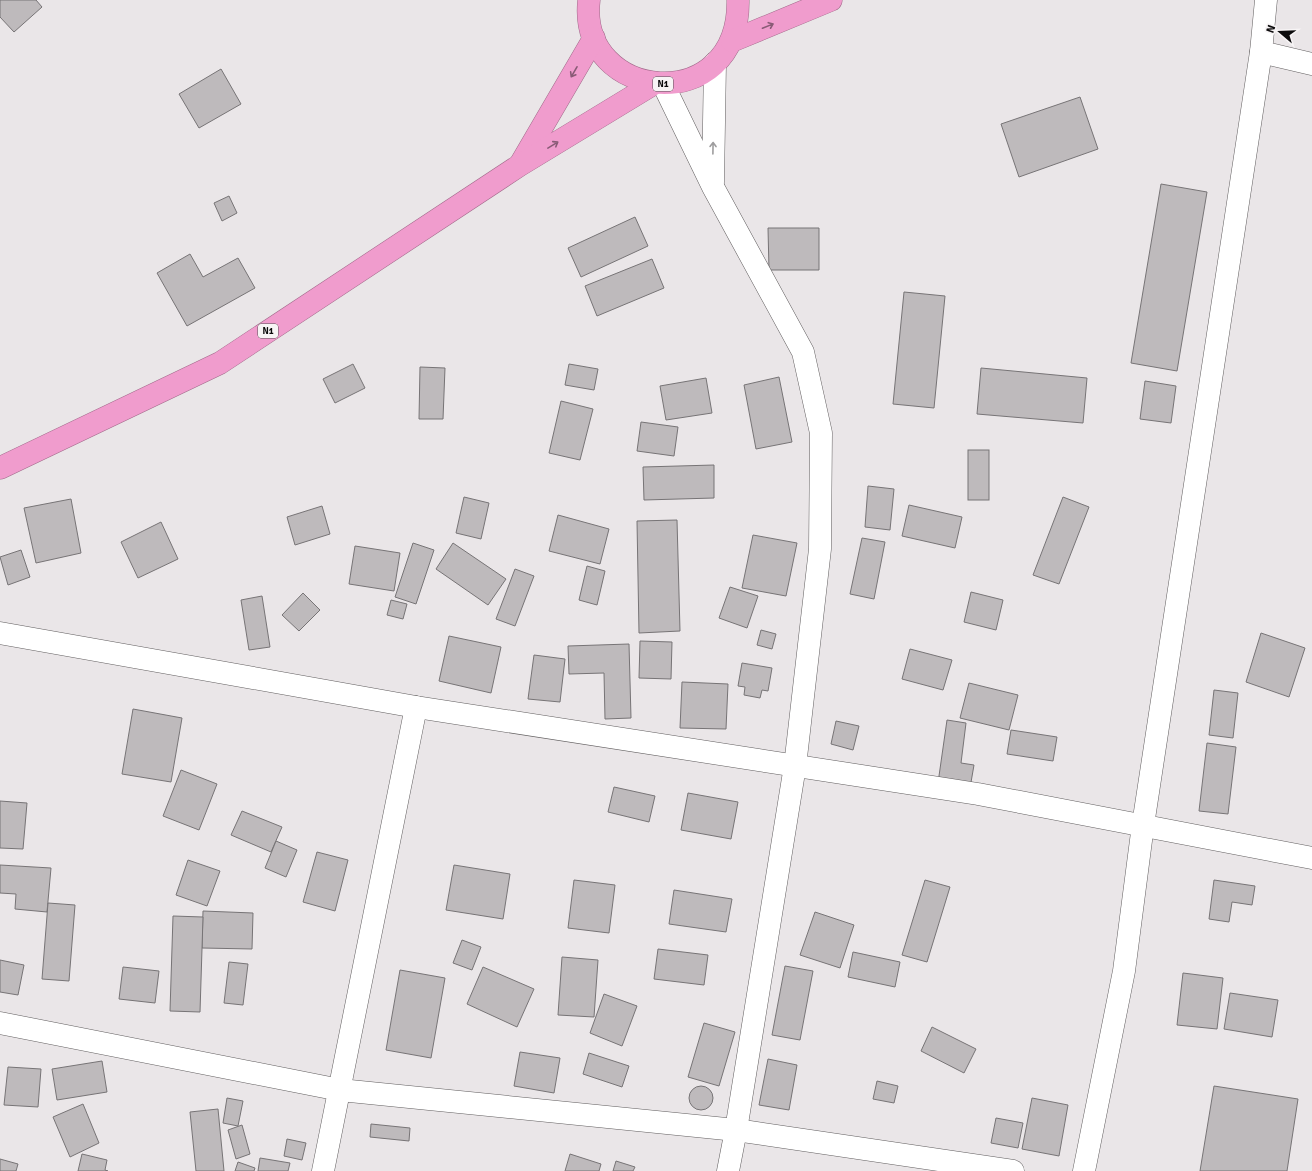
<svg xmlns="http://www.w3.org/2000/svg" width="1312" height="1171" viewBox="0 0 1312 1171" font-family="Signika,sans-serif">
<rect width="100%" height="100%" fill="#eae6e8"/>
<g fill="#bebabc" stroke="#777476">
<polygon points="0,0 36,0 42,7 14,32 0,17"/>
<polygon points="221,69 241,104 199,128 179,94"/>
<polygon points="1080,97 1098,149 1019,177 1001,124"/>
<polygon points="1161,184 1207,192 1177,371 1131,363"/>
<polygon points="229,196 237,213 222,221 214,203"/>
<polygon points="635,217 648,246 581,277 568,248"/>
<polygon points="768,228 819,228 819,270 769,270"/>
<polygon points="190,254 203,277 238,258 255,288 187,326 157,273"/>
<polygon points="652,259 664,288 597,316 585,286"/>
<polygon points="904,292 945,296 934,408 893,404"/>
<polygon points="353,364 365,388 335,403 323,379"/>
<polygon points="569,364 598,369 594,390 565,385"/>
<polygon points="420,367 445,368 443,419 419,419"/>
<polygon points="981,368 1087,378 1083,423 977,414"/>
<polygon points="779,377 792,442 756,449 744,385"/>
<polygon points="706,378 712,413 666,420 660,386"/>
<polygon points="1145,381 1176,386 1171,423 1140,419"/>
<polygon points="561,401 593,409 580,460 549,453"/>
<polygon points="641,422 678,427 674,456 637,451"/>
<rect x="968" y="450" width="21" height="50"/>
<polygon points="714,465 714,498 644,500 643,467"/>
<polygon points="868,486 894,489 890,530 865,527"/>
<polygon points="464,497 489,503 481,539 456,533"/>
<polygon points="1063,497 1089,507 1059,584 1033,575"/>
<polygon points="71,499 81,553 36,563 24,508"/>
<polygon points="909,505 962,517 955,548 902,536"/>
<polygon points="322,506 330,534 295,545 287,517"/>
<polygon points="558,515 609,529 600,564 549,551"/>
<polygon points="677,520 680,631 639,633 637,521"/>
<polygon points="161,522 178,559 138,578 121,542"/>
<polygon points="753,535 797,543 786,596 742,588"/>
<polygon points="862,538 885,542 874,599 850,594"/>
<polygon points="413,543 434,550 416,604 395,597"/>
<polygon points="453,543 506,579 488,605 436,569"/>
<polygon points="355,546 400,553 394,591 349,584"/>
<polygon points="21,550 30,577 8,585 0,557"/>
<polygon points="587,566 605,571 597,605 579,600"/>
<polygon points="515,569 534,576 515,626 496,619"/>
<polygon points="730,587 758,596 747,628 719,618"/>
<polygon points="971,592 1003,600 996,630 964,622"/>
<polygon points="303,593 320,610 299,631 282,615"/>
<polygon points="262,596 270,647 249,650 241,600"/>
<polygon points="391,600 407,604 403,619 387,615"/>
<polygon points="761,630 776,634 772,649 757,645"/>
<polygon points="1261,633 1305,648 1289,697 1246,682"/>
<polygon points="449,636 501,647 491,693 439,681"/>
<polygon points="640,641 672,642 671,679 639,678"/>
<polygon points="629,644 631,718 605,719 604,673 569,674 568,646"/>
<polygon points="910,649 952,660 943,690 902,679"/>
<polygon points="534,655 565,659 560,702 528,699"/>
<polygon points="742,663 772,668 768,691 762,690 760,698 744,695 745,687 738,686"/>
<polygon points="682,682 728,684 726,729 680,728"/>
<polygon points="969,683 1018,695 1009,730 960,718"/>
<polygon points="1214,690 1238,693 1233,738 1209,735"/>
<polygon points="133,709 182,718 171,782 122,774"/>
<polygon points="947,720 966,723 961,763 974,765 970,788 938,783"/>
<polygon points="836,721 859,726 853,750 831,744"/>
<polygon points="1011,730 1057,737 1053,761 1007,754"/>
<polygon points="1207,743 1236,747 1228,814 1199,811"/>
<polygon points="181,770 217,784 199,830 163,816"/>
<polygon points="614,787 655,796 649,822 608,812"/>
<polygon points="688,793 738,802 731,839 681,830"/>
<polygon points="0,801 27,803 23,849 0,848"/>
<polygon points="242,811 282,827 271,852 231,835"/>
<polygon points="276,841 297,850 286,877 265,868"/>
<polygon points="317,852 348,860 335,911 303,902"/>
<polygon points="188,860 220,871 207,906 176,895"/>
<polygon points="0,865 51,868 47,912 15,909 16,894 0,893"/>
<polygon points="454,865 510,874 503,919 446,910"/>
<polygon points="574,880 615,885 609,933 568,928"/>
<polygon points="925,880 950,887 927,962 902,955"/>
<polygon points="1214,880 1255,886 1252,905 1232,902 1229,922 1209,919"/>
<polygon points="674,890 732,899 726,932 669,924"/>
<polygon points="48,903 75,905 69,981 42,979"/>
<polygon points="203,911 253,913 252,949 202,948"/>
<polygon points="815,912 854,925 840,968 800,955"/>
<polygon points="173,916 203,917 200,1012 170,1011"/>
<polygon points="462,940 481,947 472,970 453,963"/>
<polygon points="658,949 708,955 704,985 654,979"/>
<polygon points="853,952 900,962 895,987 848,977"/>
<polygon points="562,957 598,960 594,1017 558,1015"/>
<polygon points="0,960 24,965 18,995 0,992"/>
<polygon points="229,962 248,964 243,1005 224,1003"/>
<polygon points="785,966 813,971 800,1040 772,1035"/>
<polygon points="123,967 159,971 155,1003 119,999"/>
<polygon points="483,967 534,989 517,1027 467,1004"/>
<polygon points="400,970 445,978 431,1058 386,1050"/>
<polygon points="1183,973 1223,978 1217,1029 1177,1025"/>
<polygon points="1230,993 1278,1000 1272,1037 1224,1029"/>
<polygon points="604,994 637,1006 622,1046 590,1033"/>
<polygon points="704,1023 735,1032 719,1086 688,1077"/>
<polygon points="932,1027 976,1049 964,1073 921,1051"/>
<polygon points="520,1052 560,1058 554,1093 514,1086"/>
<polygon points="589,1053 629,1066 622,1087 583,1074"/>
<polygon points="768,1059 797,1065 789,1110 759,1105"/>
<polygon points="102,1061 107,1092 57,1100 52,1069"/>
<polygon points="8,1067 41,1069 38,1107 4,1105"/>
<polygon points="877,1081 898,1086 894,1103 873,1099"/>
<polygon points="1214,1086 1298,1099 1287,1171 1200,1171"/>
<circle cx="701" cy="1098" r="12"/>
<polygon points="227,1098 243,1101 238,1126 223,1123"/>
<polygon points="1032,1098 1068,1105 1059,1156 1022,1149"/>
<polygon points="83,1104 99,1143 70,1157 53,1117"/>
<polygon points="218,1109 224,1171 196,1171 190,1112"/>
<polygon points="996,1118 1023,1123 1018,1148 991,1143"/>
<polygon points="371,1124 410,1128 409,1141 370,1137"/>
<polygon points="242,1125 250,1154 236,1159 228,1130"/>
<polygon points="287,1139 306,1143 302,1160 284,1156"/>
<polygon points="82,1154 107,1160 105,1170 108,1171 78,1171"/>
<polygon points="570,1154 601,1164 599,1171 565,1171"/>
<polygon points="260,1158 290,1163 288,1171 258,1171"/>
<polygon points="0,1159 18,1164 16,1171 0,1171"/>
<polygon points="616,1161 635,1167 633,1171 613,1171"/>
<polygon points="238,1162 255,1168 254,1171 235,1171"/>
</g>
<g fill="none" stroke-linecap="round" stroke-linejoin="round">
<g stroke="#615e5f" stroke-width="23">
<g id="minor">
<polyline points="1261,52 1312,64"/>
<polyline points="663,84 713,187 803,352 821,433 820,549 795,766 736,1130 728,1171"/>
<polyline points="713,182 715,63"/>
<polyline points="0,633 416,707 978,794 1312,858"/>
<polyline points="0,1023 340,1090 736,1130 1013,1171"/>
<polyline points="323,1171 416,707"/>
<polyline points="1084,1171 1124,971 1143,825 1261,52 1266,0"/>
</g>
</g>
<g stroke="#a06989" stroke-width="23">
<g id="highway">
<path d="M 589,0 C 577,102 740,119 738,0"/>
<polyline points="732,41 831,0"/>
<polyline points="521,163 594,38"/>
<polyline points="0,468 220,363 520,165 655,83"/>
</g>
</g>
<use href="#minor" stroke="#fff" stroke-width="22"/>
<use href="#highway" stroke="#f09ccd" stroke-width="22"/>
</g>
<defs><path id="oneway-shaft" d="M-6 0H5M1.5-3L5.5 0L1.5 3" fill="none" stroke-width="1.6" stroke-linecap="round" stroke-linejoin="round"/></defs>
<g stroke="#895b76">
<use href="#oneway-shaft" transform="translate(768 26) rotate(-22)"/>
<use href="#oneway-shaft" transform="translate(574 72) rotate(120)"/>
<use href="#oneway-shaft" transform="translate(553 145) rotate(-31)"/>
</g>
<use stroke="#9e9d9e" href="#oneway-shaft" transform="translate(713 148) rotate(-89)"/>
<g text-anchor="middle" dominant-baseline="central" stroke-width="3" stroke-linejoin="round" paint-order="stroke">
<g fill="#f7f4f5" stroke="#525152" stroke-width="1">
<rect x="653" y="77" width="20" height="14" rx="3"/>
<rect x="258" y="324" width="20" height="14" rx="3"/>
</g>
<g font-size="9" font-weight="bold" fill="#0c0b0c">
<text x="663" y="84">N1</text>
<text x="268" y="331">N1</text>
</g>
</g>
<g transform="translate(1280 32) rotate(289)" stroke="#f7f4f5" stroke-width="3" paint-order="stroke">
<path d="M0-3L7 15L0 10L-7 15Z" fill="#0c0b0c"/>
<text y="-6" font-size="11" font-weight="bold" text-anchor="middle" fill="#0c0b0c">N</text>
</g>
</svg>
